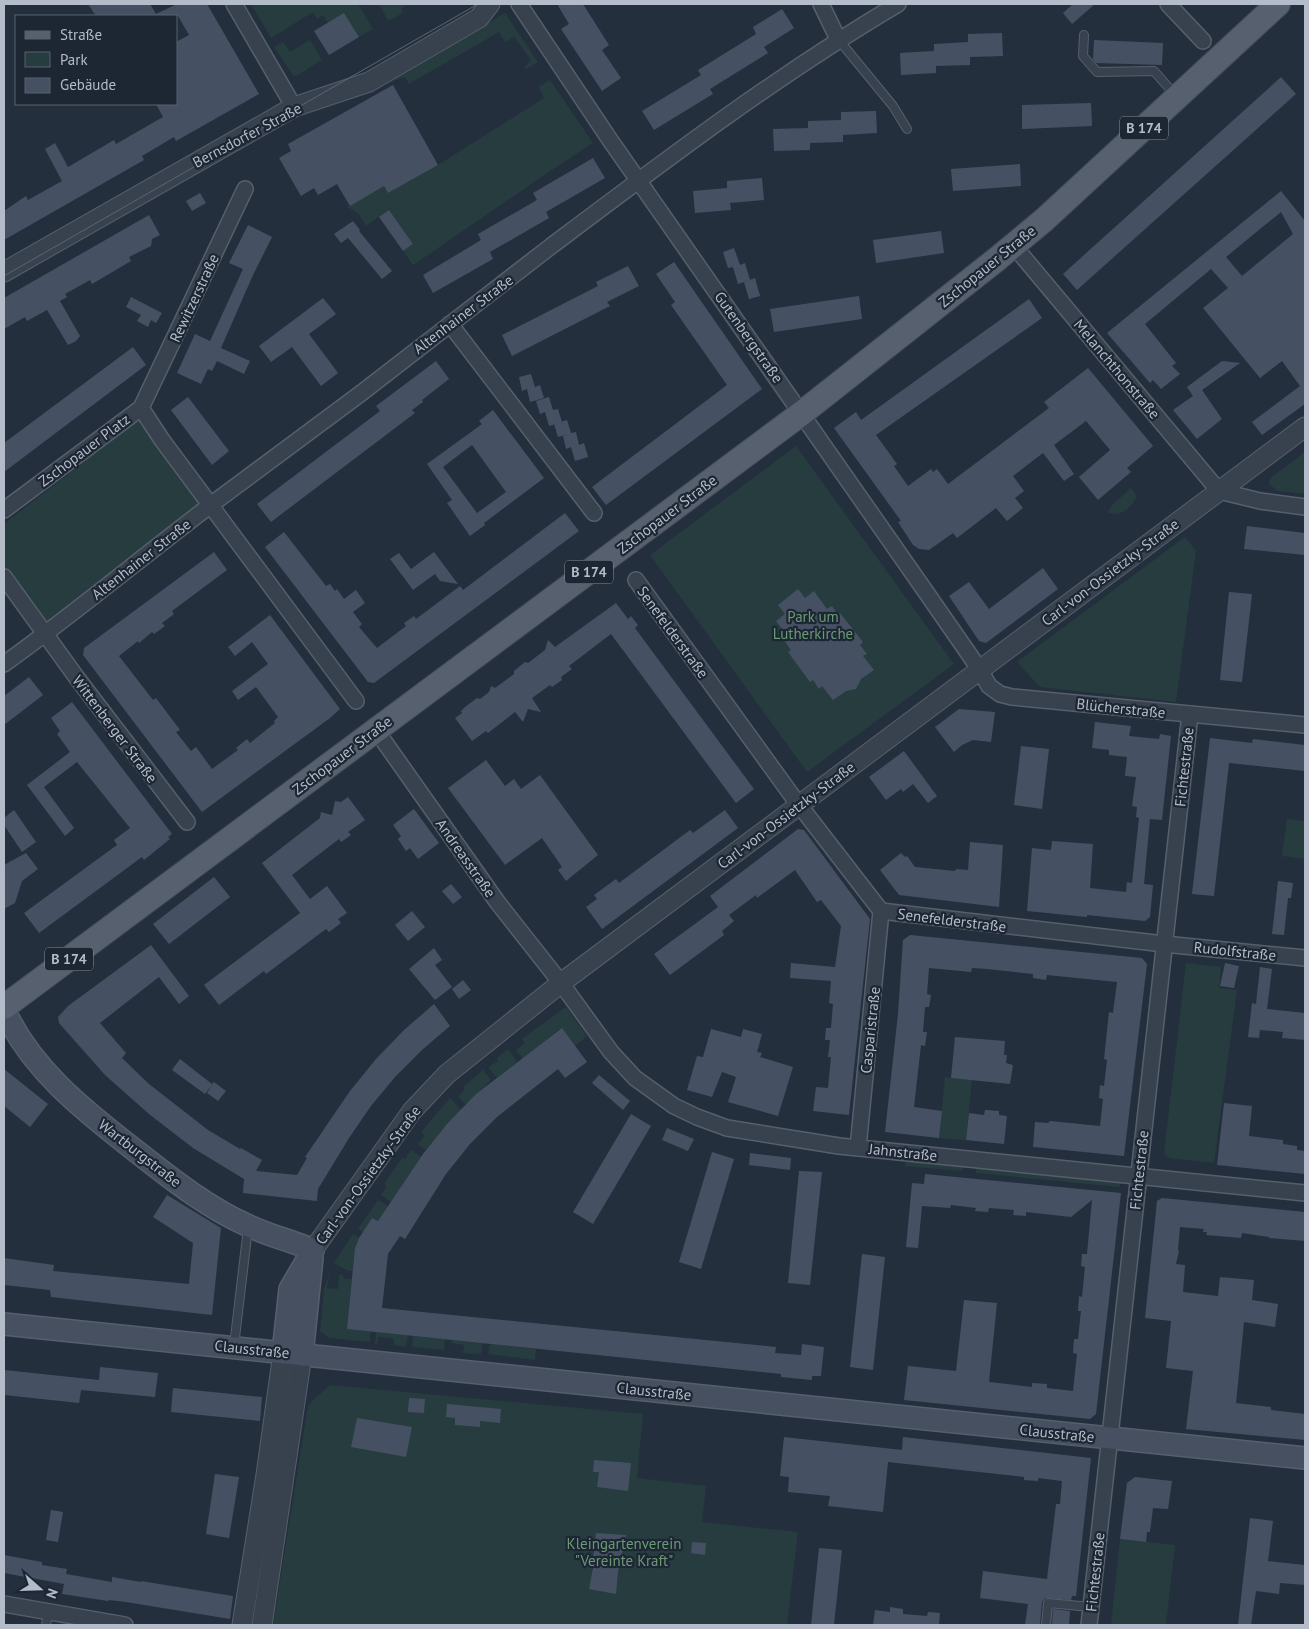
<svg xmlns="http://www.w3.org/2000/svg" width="1309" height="1629" viewBox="0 0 1309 1629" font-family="'PT Sans',sans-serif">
<rect width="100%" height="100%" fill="#242f3e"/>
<g fill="#263c3f">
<polygon points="251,4 358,4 373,29 359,37 344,14 328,23 323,15 317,19 313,12 271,38"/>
<polygon points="379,4 404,4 405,6 401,9 403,13 388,21"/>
<polygon points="505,13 538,62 526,69 524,68 531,60 514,37 505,42 499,32 409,84 405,77 390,82"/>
<polygon points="310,40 322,60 296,76 293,75 274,47 283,42 290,52"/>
<path d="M 550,80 L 593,143 C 532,182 473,225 413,265 L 403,251 L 413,244 L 389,210 L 366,226 L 358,213 L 347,207 L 384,186 L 388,193 L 438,165 L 544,98 L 539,87 Z"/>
<polygon points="138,420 201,503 45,622 4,566 4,524"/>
<polygon points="796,446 954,664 807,772 650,555"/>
<polygon points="1305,452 1305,494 1278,491 1270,485 1269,481 1272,477"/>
<path d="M 1131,488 L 1137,496 C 1133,506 1119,519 1108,512 L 1112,505 Z"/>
<polygon points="1185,537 1196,551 1176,702 1040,687 1017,662"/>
<polygon points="1287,819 1305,821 1305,859 1282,856"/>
<polygon points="1186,963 1221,967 1219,988 1237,990 1214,1163 1169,1158 1164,1153"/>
<polygon points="566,1007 587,1036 575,1046 561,1028 523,1059 516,1050 525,1043 522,1039"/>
<polygon points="508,1049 517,1062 497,1078 488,1067 498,1061 497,1058"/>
<polygon points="483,1070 491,1080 466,1105 458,1096 465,1089 463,1087"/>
<polygon points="945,1077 972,1080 966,1140 939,1138"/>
<polygon points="450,1098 461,1110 426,1150 418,1144 425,1135 421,1132"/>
<polygon points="411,1150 421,1157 391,1202 381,1195 387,1186 384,1184 402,1158 405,1159"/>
<polygon points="906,1158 963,1163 962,1171 905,1166"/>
<polygon points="976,1165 1120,1180 1120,1187 976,1173"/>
<polygon points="378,1200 388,1206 378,1221 372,1218 363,1232 358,1229"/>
<polygon points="353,1234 359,1238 355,1248 353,1271 348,1271 334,1263"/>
<polygon points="330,1272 327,1288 338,1289 339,1275 341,1274 346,1279 352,1279 347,1329 370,1331 370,1342 329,1338 320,1331 324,1289"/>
<polygon points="376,1332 408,1335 406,1347 394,1345 394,1339 378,1337 377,1344 375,1344"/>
<polygon points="413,1336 445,1339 444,1350 412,1347"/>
<polygon points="452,1340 482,1343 481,1354 463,1353 464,1345 451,1343"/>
<polygon points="490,1344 536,1349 535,1360 488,1354"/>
<polygon points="330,1385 643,1414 637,1478 706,1486 702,1522 798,1532 787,1625 273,1625 308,1405"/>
<polygon points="1120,1539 1175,1545 1166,1625 1111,1625"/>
</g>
<g fill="#455162" fill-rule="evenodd">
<polygon points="88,4 150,4 156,14 177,4 207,4 259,94 176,141 174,137 142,156 144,160 4,240 4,211 26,196 28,200 62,181 45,149 55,143 68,167 114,140 116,144 163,117 156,104 176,104 176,42 189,35 178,16 96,16"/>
<polygon points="557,4 583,4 609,45 602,50 621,78 602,91 561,29 569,24"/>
<polygon points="1073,4 1095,4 1072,24 1063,13"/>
<polygon points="782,9 794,28 764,47 768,53 710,89 713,94 654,130 642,111 701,75 698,70 756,34 753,27"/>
<polygon points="344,13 359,37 329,55 314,31"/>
<polygon points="1002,33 1003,56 970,57 970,65 936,66 936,73 901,75 900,53 934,51 934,44 968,42 968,34"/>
<polygon points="1094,40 1163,43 1162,65 1096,63 1093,59"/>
<polygon points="1281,77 1296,94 1077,290 1063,274"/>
<polygon points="393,85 438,165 388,193 384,186 350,206 337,184 318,195 314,188 301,196 279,158 291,151 288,144"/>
<polygon points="1091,103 1092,126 1022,129 1022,105"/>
<polygon points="876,111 877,133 843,135 843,142 810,143 810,150 774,151 773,129 808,128 808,121 841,120 841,112"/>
<polygon points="593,158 605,178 546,212 549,218 490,252 493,259 433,293 423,275 481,240 478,234 537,200 533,193"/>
<polygon points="1020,164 1021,186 953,191 951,169"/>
<polygon points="762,178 764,200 730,203 731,210 695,213 693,191 727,188 727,181"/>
<path d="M 1281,191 L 1305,221 L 1305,404 L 1262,435 L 1252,422 L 1300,386 L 1282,361 L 1260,378 L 1203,308 L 1228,288 L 1211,269 L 1145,324 L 1176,363 L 1172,366 L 1180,374 L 1161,389 L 1153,380 L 1150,383 L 1107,333 ZM 1281,212 L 1293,234 L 1242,276 L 1226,257 Z"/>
<polygon points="200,193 206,203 192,211 186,201"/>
<polygon points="389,210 413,244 403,251 379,217"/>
<polygon points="149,215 160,235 152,239 151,246 129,257 131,261 92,284 90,280 65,294 67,297 60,301 80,336 76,341 68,345 47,310 27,321 25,317 4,329 4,298"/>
<polygon points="353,221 360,230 359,231 392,271 382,279 348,238 341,243 334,234"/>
<polygon points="248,225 272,237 253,275 221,348 250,361 244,374 217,361 212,371 208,369 201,384 177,373 195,334 210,341 243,269 229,263"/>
<polygon points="941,231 944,253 876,263 873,240"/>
<polygon points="734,248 740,265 745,263 750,280 738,284 733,267 728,268 723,252"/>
<polygon points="674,262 762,389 606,505 592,487 727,385 671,305 675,302 656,274"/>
<polygon points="628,266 639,286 607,302 610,306 512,356 502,335 598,286 596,282"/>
<polygon points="755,278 760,296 749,299 744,282"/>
<polygon points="859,296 862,319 774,332 770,309"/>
<polygon points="131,297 162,313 156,323 151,320 148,327 137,321 141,315 126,307"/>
<polygon points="323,298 336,314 309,334 338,373 321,386 292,347 271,362 259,346"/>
<polygon points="1029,299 1042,318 876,435 897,464 894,466 908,486 931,469 933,472 937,469 948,484 1049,408 1044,402 1088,368 1153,446 1127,468 1131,472 1098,500 1079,477 1110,450 1086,421 1054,445 1074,474 1064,481 1043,453 1013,476 1024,491 1015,498 1023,508 1007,521 996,508 957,538 953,533 929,550 919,549 913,545 898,522 901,521 834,428 856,412 861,420"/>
<polygon points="133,347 146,365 4,472 4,443"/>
<polygon points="436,361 449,379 422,400 423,402 412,410 415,413 271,522 257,504 380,411 376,406"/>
<polygon points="1222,361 1240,363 1202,390 1222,419 1197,439 1173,410 1193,396 1187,387"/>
<polygon points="531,374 535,387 540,385 544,398 530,402 527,389 522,391 519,377"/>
<polygon points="188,397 229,451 212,465 171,410"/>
<polygon points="549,397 553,410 558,409 562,422 549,426 545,412 540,414 536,401"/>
<path d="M 493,410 L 544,478 L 484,523 L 485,525 L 470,536 L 447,503 L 452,500 L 427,464 L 482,424 L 479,421 ZM 472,445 L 506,492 L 477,513 L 443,467 Z"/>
<polygon points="567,420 571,433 576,432 579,445 584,443 588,457 575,461 571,447 566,449 563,436 569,434 558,437 554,424"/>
<polygon points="565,513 579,531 374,683 368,682 265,547 284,532 326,586 330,584 335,591 337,589 344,599 356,590 365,603 353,612 362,624 359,627 377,648 406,626 404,623 414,616 416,619 460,586 463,590"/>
<polygon points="1247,526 1305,533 1305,555 1244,549"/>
<polygon points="214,552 227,570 172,611 174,614 162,623 165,626 154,634 152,632 139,643 138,641 119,656 153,700 156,698 180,730 176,732 191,751 196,747 212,769 238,750 236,748 247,739 250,743 275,723 274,721 278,717 256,687 238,700 232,691 268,664 252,642 235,656 228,647 270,615 340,709 330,718 202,812 83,655 84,648"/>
<polygon points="434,552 458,584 440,581 435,574 413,590 390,559 399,553 411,569"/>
<polygon points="1043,568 1058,589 986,643 979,641 949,596 969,582 989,609"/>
<polygon points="798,589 805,598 814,591 827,609 832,606 838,615 840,613 863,642 860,645 867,654 863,656 874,670 861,679 856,689 846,691 833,700 822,686 819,689 813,680 810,682 788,652 791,650 785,642 789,638 776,621 785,614 778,605"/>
<polygon points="1229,592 1252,594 1242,682 1220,680"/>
<polygon points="616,603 628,619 631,616 638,625 635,628 754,789 736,803 611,634 569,666 572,669 561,677 562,680 552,687 550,685 532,698 541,712 528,709 523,722 515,712 488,733 486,731 472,741 455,718 462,713 461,711 465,707 477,698 480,699 489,692 491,686 495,688 514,674 514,671 525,662 528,663 545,650 548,640 555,647"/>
<polygon points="29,677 43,695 4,725 4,696"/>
<polygon points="72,702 172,834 168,837 170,839 144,860 142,857 39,933 24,913 117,845 114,840 130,828 77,762 44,787 74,828 65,836 27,785 70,752 57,734 60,731 51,718"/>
<polygon points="959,709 995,712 991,742 973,740 962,745 954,752 935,727"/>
<polygon points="1095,722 1131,726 1129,736 1159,739 1160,734 1171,736 1162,820 1150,819 1144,884 1153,885 1150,917 1145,921 1087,915 1087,917 1027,911 1032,848 1051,850 1052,841 1093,844 1090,888 1126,892 1127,882 1132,883 1139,818 1136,817 1137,807 1132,806 1136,777 1125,776 1127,757 1109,755 1109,750 1092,748"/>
<polygon points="1210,738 1252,743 1253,739 1305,745 1305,771 1229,763 1214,896 1192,894"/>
<polygon points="1021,746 1049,749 1042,809 1014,805"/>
<polygon points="904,751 937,796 928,803 913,784 903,792 901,789 886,800 869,777"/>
<polygon points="486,760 505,786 514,779 521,789 540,775 598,855 566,881 558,870 562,867 542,838 505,865 448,788"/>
<polygon points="348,797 365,820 348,832 351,835 341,842 339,839 292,875 310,899 327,886 347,913 338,919 341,923 329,932 326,929 266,974 264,971 219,1005 204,985 300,913 262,863 320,818 321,812 332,815 335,801 341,802"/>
<polygon points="414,809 439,843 418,859 410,848 406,851 398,839 401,836 393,825"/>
<polygon points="14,810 36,842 22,852 4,825 4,818"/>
<polygon points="725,810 738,828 602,929 586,907 597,899 594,895 616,879 619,883 690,830 693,833"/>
<polygon points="798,829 804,830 870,919 849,1115 813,1111 816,1087 828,1088 831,1057 828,1057 830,1040 825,1040 826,1028 831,1028 833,1004 829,1003 831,981 790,978 791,963 835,967 841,926 821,900 817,902 795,870 757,898 756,895 729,915 734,921 722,931 724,935 670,975 654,954 718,907 710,896"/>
<polygon points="970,842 1003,845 999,907 899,895 880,870 901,853 905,857 907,856 915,867 955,871 956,869 968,870"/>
<polygon points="26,853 38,869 22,881 15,903 4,909 4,865"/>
<polygon points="214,877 230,897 169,944 153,924"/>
<polygon points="1278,881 1293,883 1291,898 1288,898 1284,935 1272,934"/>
<polygon points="451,884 462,897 453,904 442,891"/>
<polygon points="412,911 425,927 408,941 395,925"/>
<polygon points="910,935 1142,958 1147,964 1124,1156 1033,1147 1035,1122 1048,1123 1050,1121 1100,1126 1103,1099 1099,1098 1100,1085 1104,1086 1107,1060 1104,1059 1109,1012 1113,1013 1117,982 1047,975 1046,980 1033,978 1033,974 987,969 972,968 971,972 929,968 927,994 931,995 929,1007 925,1007 923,1032 927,1032 925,1046 921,1045 914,1107 942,1111 939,1138 885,1132 898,1014 903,940"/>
<polygon points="151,945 189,996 179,1004 159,977 100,1023 126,1053 122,1058 149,1084 208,1130 240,1149 241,1148 262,1160 256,1171 297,1175 307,1158 305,1157 350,1091 376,1059 404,1030 434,1004 450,1026 422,1050 395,1077 371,1106 349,1138 318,1189 317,1201 243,1193 244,1179 193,1148 149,1114 105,1075 59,1023 58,1017 68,1006"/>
<polygon points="434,948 442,960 435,965 452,987 435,1000 409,969"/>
<polygon points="1225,963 1239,966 1234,988 1220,986"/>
<polygon points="1260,967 1272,969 1267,1009 1305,1013 1305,1040 1282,1038 1283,1032 1260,1030 1259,1038 1248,1037 1252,1003 1256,1004"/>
<polygon points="463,980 471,990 459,999 452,989"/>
<polygon points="562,1028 587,1062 565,1078 558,1069 497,1117 470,1144 446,1174 405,1239 400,1236 388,1254 382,1308 776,1347 775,1353 801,1355 802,1344 824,1347 821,1376 812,1376 812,1380 781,1377 781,1374 347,1329 355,1248 359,1238 372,1218 378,1221 423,1154 447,1124 476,1094"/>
<polygon points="711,1029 741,1037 743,1029 762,1034 757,1052 762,1053 760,1057 793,1067 778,1116 728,1102 736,1077 722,1072 712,1097 687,1090 697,1056 703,1057"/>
<polygon points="955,1037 1005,1041 1004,1055 1007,1055 1006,1063 1013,1065 1010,1084 951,1078"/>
<polygon points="180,1059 212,1084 214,1082 226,1091 218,1101 207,1093 212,1085 205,1094 172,1070"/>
<polygon points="4,1069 48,1104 30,1127 4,1106"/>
<polygon points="599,1075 630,1101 623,1110 592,1083"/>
<polygon points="1224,1103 1252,1106 1249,1136 1283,1140 1283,1144 1297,1146 1297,1150 1305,1151 1305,1174 1217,1165"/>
<polygon points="985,1110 999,1111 999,1115 1007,1116 1004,1144 966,1140 969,1113 984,1115"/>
<polygon points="631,1114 651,1126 593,1224 573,1212"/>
<polygon points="667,1128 694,1139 688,1151 662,1140"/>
<polygon points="712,1152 734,1159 701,1269 679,1262"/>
<polygon points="750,1153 791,1158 790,1170 749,1165"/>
<polygon points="799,1171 822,1172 810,1285 788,1283"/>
<polygon points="925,1174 1121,1193 1096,1414 1090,1419 904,1400 908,1366 956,1371 964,1300 997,1303 989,1382 1032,1387 1032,1383 1047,1384 1047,1388 1073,1391 1077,1354 1073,1353 1074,1339 1078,1339 1081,1311 1078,1311 1079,1296 1082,1297 1085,1267 1081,1266 1082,1254 1087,1254 1092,1200 1071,1217 1026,1212 1026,1216 1013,1215 1014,1210 989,1208 988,1212 975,1211 976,1208 951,1205 950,1208 922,1206 918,1248 906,1247 912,1183 924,1184"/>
<polygon points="167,1195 221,1228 212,1315 51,1297 50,1290 4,1285 4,1258 54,1265 53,1271 189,1284 193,1243 153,1217"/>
<polygon points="1162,1198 1305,1212 1305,1241 1269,1238 1269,1237 1242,1233 1241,1238 1206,1235 1207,1232 1203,1232 1204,1229 1180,1227 1178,1250 1179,1251 1176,1264 1185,1265 1183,1292 1218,1296 1220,1277 1254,1280 1252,1300 1278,1304 1275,1327 1244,1322 1236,1403 1271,1407 1271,1410 1305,1414 1305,1440 1186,1429 1193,1371 1166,1368 1171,1321 1145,1318 1157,1201"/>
<polygon points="862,1254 885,1257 873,1370 850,1367"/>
<polygon points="100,1367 158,1373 155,1397 81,1390 79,1403 4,1395 4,1370 99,1380"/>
<polygon points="173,1388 262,1397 260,1421 171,1412"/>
<polygon points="409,1398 425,1399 424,1413 408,1412"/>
<polygon points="447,1404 501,1409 500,1423 480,1421 480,1427 455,1425 455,1418 446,1417"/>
<polygon points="357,1418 412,1427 406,1457 351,1447"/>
<polygon points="784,1437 902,1450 903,1437 1091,1458 1076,1596 1072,1596 1071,1600 1045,1598 1042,1602 1040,1625 1025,1625 1028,1604 980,1598 983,1571 1047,1579 1056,1504 1060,1504 1062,1481 1038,1478 1038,1481 1024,1480 1024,1477 888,1462 883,1512 828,1506 830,1496 788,1492 789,1477 780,1476"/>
<polygon points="594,1460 631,1463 628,1491 597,1487 599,1472 593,1472"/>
<polygon points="215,1474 239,1477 229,1538 206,1534"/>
<polygon points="1135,1477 1172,1481 1168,1509 1153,1508 1150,1532 1147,1532 1146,1542 1120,1539 1127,1483"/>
<polygon points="51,1510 63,1512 58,1542 46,1540"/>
<polygon points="1250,1518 1273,1521 1268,1561 1305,1565 1305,1585 1280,1583 1279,1594 1256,1591 1251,1625 1238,1625"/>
<polygon points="596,1533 626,1535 618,1572 616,1594 589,1589 593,1568 592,1568"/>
<polygon points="692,1542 706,1543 705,1555 691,1553"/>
<polygon points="819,1548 842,1550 834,1625 811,1625"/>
<polygon points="4,1555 42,1562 42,1565 67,1569 66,1574 112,1582 112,1577 141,1582 141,1581 233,1596 230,1619 126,1602 109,1600 108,1601 62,1594 64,1584 4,1573"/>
<polygon points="890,1607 903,1609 903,1614 927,1616 928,1612 940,1613 939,1625 873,1625 875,1610 890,1612"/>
<polygon points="1053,1609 1070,1611 1069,1625 1052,1625"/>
</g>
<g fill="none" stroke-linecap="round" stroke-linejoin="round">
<g stroke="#565f6c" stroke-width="10">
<g id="service">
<polyline points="1084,35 1083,56 1097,72 1154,71 1176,96"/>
<polyline points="838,39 893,106 907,129"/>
<polyline points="234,1346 248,1228"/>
<polyline points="46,1625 48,1612"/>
<polyline points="1046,1625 1048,1603 1091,1607"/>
</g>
</g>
<g stroke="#565f6c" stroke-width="18">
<g id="minor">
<polyline points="234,4 294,107"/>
<polyline points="519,4 610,140 928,595 980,670 989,686 1000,694 1012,697 1305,725"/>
<polyline points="821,4 838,39"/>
<polyline points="1168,4 1203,41"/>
<polyline points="1014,246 1219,491 1260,501 1305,507"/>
<polyline points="450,324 594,513"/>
<polyline points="141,408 162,440 356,701"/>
<polyline points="4,510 141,408 245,189"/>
<polyline points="4,577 77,678 187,822"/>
<polyline points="636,580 793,797 881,911 1164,944 1305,958"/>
<path d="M 4,664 C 75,613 142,557 212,504 C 261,467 311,431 360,394 C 424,345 486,296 550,247 C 663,162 776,76 898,4"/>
<polyline points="376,730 498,903 561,983 611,1052 635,1078 674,1106 697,1117 727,1128 839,1146 1305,1193"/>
<polyline points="858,1148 881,911"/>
<polyline points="4,1604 125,1625"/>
<polyline points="1089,1625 1190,714"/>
</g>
</g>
<g stroke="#565f6c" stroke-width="21">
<g id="tertiary">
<polyline points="4,272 294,107 369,82 479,18 490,4"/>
<polyline points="313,1250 412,1111 447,1074 561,983 1305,427"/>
<polyline points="242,1625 266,1475 283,1353"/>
<polyline points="262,1625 302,1355"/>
</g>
</g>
<g stroke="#565f6c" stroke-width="24">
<g id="secondary">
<path d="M 4,1009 C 31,1071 90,1115 141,1155 C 174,1181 210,1209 249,1226 C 270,1236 292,1241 313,1250"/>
<polyline points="4,1324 1305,1458"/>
<polyline points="283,1353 290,1289 313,1250"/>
<polyline points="302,1355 312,1258"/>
</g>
</g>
<g stroke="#414a57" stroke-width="26">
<polyline id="primary" points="4,1007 802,413 997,259 1044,220 1278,4"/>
</g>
<use href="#service" stroke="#38414e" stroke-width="8"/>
<use href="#minor" stroke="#38414e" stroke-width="15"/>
<use href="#tertiary" stroke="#38414e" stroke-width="19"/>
<use href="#secondary" stroke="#465061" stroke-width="21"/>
<use href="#primary" stroke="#56606e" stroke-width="24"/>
<polyline stroke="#5a6575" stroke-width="1" points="4,276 478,4"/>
</g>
<g text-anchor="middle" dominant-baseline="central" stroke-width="4.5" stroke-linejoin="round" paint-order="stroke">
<g fill="#1d2633" stroke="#878f9c" stroke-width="1">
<rect x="1120" y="116.5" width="48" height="23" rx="4"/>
<rect x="565" y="560.5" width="48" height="23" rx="4"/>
<rect x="45" y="947.5" width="48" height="23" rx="4"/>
</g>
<g font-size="14" font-weight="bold" fill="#b4bcc9">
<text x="1144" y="128">B 174</text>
<text x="589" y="572">B 174</text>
<text x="69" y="959">B 174</text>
</g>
<g font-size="15" fill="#b4bcc9" stroke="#1d2633">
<text transform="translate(247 135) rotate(-28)">Bernsdorfer Straße</text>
<text transform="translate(987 266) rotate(-39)">Zschopauer Straße</text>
<text transform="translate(194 298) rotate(-65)">Rewitzerstraße</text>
<text transform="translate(463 314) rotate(-37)">Altenhainer Straße</text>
<text transform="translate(749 337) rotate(55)">Gutenbergstraße</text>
<text transform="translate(1117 369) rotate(50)">Melanchthonstraße</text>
<text transform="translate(84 450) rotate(-37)">Zschopauer Platz</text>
<text transform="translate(667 514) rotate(-37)">Zschopauer Straße</text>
<text transform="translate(141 559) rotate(-38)">Altenhainer Straße</text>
<text transform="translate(1110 572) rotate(-37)">Carl-von-Ossietzky-Straße</text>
<text transform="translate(673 632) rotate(54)">Senefelderstraße</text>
<text transform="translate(1121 708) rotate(6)">Blücherstraße</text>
<text transform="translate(115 729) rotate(53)">Wittenberger Straße</text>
<text transform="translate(342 755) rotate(-37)">Zschopauer Straße</text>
<text transform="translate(1184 767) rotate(-84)">Fichtestraße</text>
<text transform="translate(786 815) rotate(-37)">Carl-von-Ossietzky-Straße</text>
<text transform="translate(466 858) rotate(55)">Andreasstraße</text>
<text transform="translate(952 920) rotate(7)">Senefelderstraße</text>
<text transform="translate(1235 951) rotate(6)">Rudolfstraße</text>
<text transform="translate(870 1030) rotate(-84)">Casparistraße</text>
<text transform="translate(903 1152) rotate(6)">Jahnstraße</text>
<text transform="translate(140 1153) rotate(38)">Wartburgstraße</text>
<text transform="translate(1139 1170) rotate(-84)">Fichtestraße</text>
<text transform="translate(368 1175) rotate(-54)">Carl-von-Ossietzky-Straße</text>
<text transform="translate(252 1349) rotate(6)">Clausstraße</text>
<text transform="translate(654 1391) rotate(6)">Clausstraße</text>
<text transform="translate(1057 1433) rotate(6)">Clausstraße</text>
<text transform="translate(1095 1572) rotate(-84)">Fichtestraße</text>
</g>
<g font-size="15" fill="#6b9a76" stroke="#1d2633">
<text x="813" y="616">Park um<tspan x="813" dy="17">Lutherkirche</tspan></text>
<text x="624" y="1543">Kleingartenverein<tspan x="624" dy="17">"Vereinte Kraft"</tspan></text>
</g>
</g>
<rect width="1309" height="1629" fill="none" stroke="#b4bcc9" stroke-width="10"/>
<rect x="15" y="15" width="162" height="90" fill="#1d2633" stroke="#59626f"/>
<rect x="25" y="31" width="25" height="8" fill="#56606e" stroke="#59626f"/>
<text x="60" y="40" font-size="15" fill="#b4bcc9">Straße</text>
<rect x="25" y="52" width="25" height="15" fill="#263c3f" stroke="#59626f"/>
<text x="60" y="65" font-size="15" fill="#b4bcc9">Park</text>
<rect x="25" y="78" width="25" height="15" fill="#455162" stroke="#59626f"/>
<text x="60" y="90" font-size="15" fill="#b4bcc9">Gebäude</text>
<g transform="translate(40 1589) rotate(110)" stroke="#1d2633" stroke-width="4" paint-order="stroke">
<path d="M0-4L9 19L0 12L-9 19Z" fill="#b4bcc9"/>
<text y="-8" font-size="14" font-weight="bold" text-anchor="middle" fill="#b4bcc9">N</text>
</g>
</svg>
